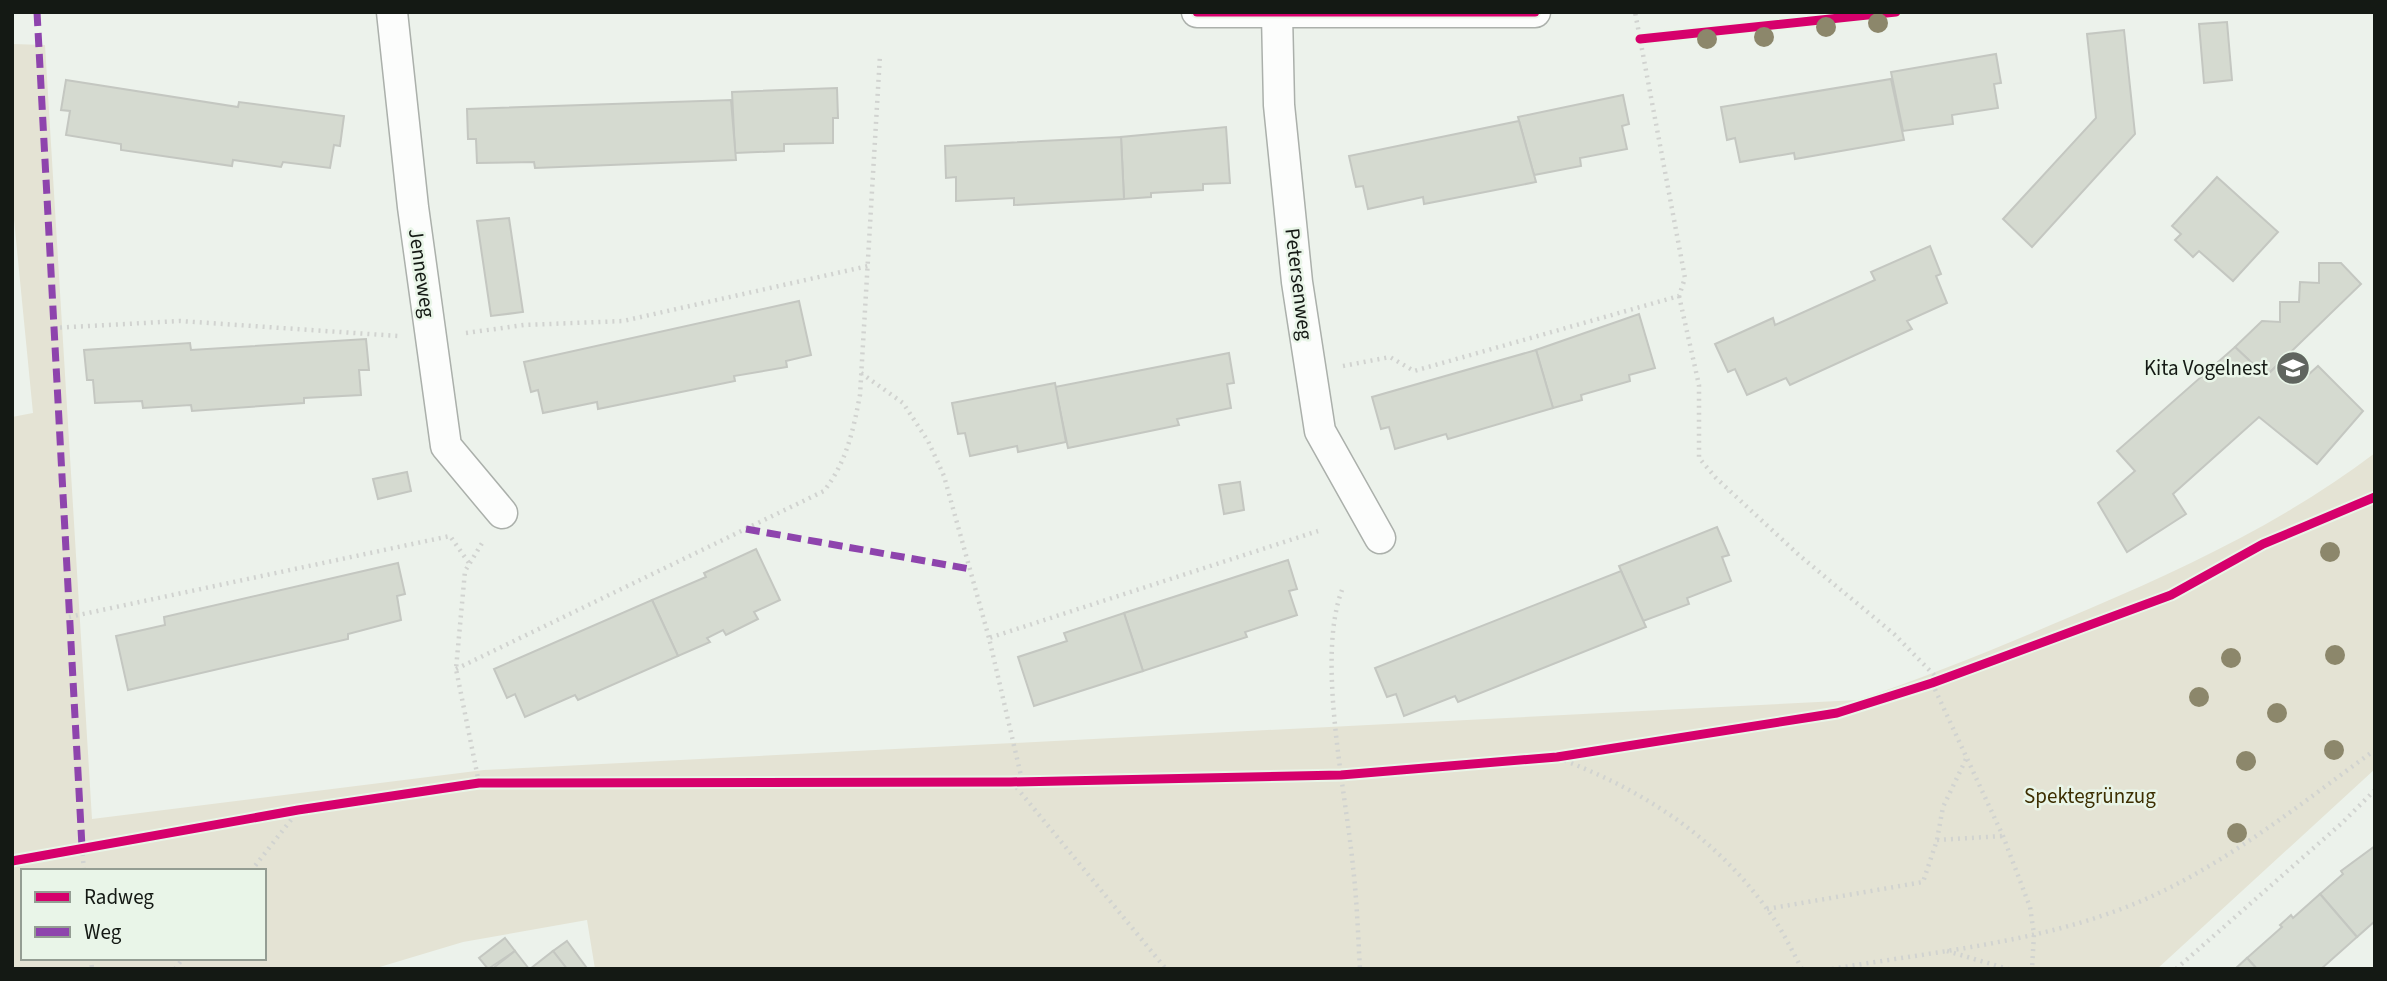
<svg xmlns="http://www.w3.org/2000/svg" width="2387" height="981" viewBox="0 0 2387 981" font-family="'Source Sans 3',sans-serif">
<rect width="100%" height="100%" fill="#ecf2eb"/>
<path fill="#e4e3d4" fill-rule="evenodd" d="M 12,44 L 45,45 L 92,819 L 484,770 L 1858,700 C 1938,673 2014,641 2091,608 C 2191,565 2288,519 2375,453 L 2375,769 L 2157,969 L 595,969 L 587,920 L 463,942 L 373,969 L 12,969 L 12,417 L 33,413 L 12,199 ZM 23,871 L 264,871 L 264,958 L 23,958 Z"/>
<g fill="#d5dad0" stroke="#c4c7c1" stroke-width="2">
<polygon points="2227,22 2232,80 2204,83 2199,24"/>
<polygon points="2124,30 2135,134 2032,247 2003,219 2096,118 2087,34"/>
<polygon points="1996,54 2001,83 1994,84 1998,108 1952,115 1953,124 1903,131 1891,72"/>
<polygon points="1891,79 1904,140 1795,159 1794,153 1740,162 1735,138 1727,140 1721,107"/>
<polygon points="66,80 238,107 239,102 344,116 340,146 334,145 330,168 283,162 281,167 233,160 232,166 121,150 121,144 66,135 70,111 61,110"/>
<polygon points="837,88 838,118 833,118 833,143 784,144 784,151 735,153 732,92"/>
<polygon points="1623,95 1629,124 1622,126 1627,149 1580,158 1581,166 1534,175 1518,117"/>
<polygon points="731,100 736,160 535,168 534,162 477,163 476,139 468,139 467,109"/>
<polygon points="1519,121 1536,182 1424,204 1423,197 1368,209 1363,186 1356,187 1349,156"/>
<polygon points="1226,127 1230,183 1203,184 1203,190 1151,193 1151,197 1124,199 1121,137"/>
<polygon points="1121,137 1124,199 1014,205 1014,198 956,201 956,177 946,178 945,146"/>
<polygon points="2217,177 2278,232 2233,281 2199,251 2193,257 2175,240 2181,234 2172,226"/>
<polygon points="509,218 523,312 491,316 477,221"/>
<polygon points="1930,246 1941,274 1936,276 1947,303 1907,321 1912,329 1790,385 1786,378 1747,395 1735,369 1728,372 1715,344 1773,318 1775,325 1875,280 1871,272"/>
<polygon points="2319,263 2341,263 2361,284 2266,376 2235,347 2262,321 2280,322 2280,302 2299,302 2300,282 2319,283"/>
<polygon points="799,301 811,355 786,361 787,367 734,376 735,381 598,409 597,402 543,413 538,390 531,392 524,362"/>
<polygon points="1639,314 1655,368 1629,375 1630,381 1581,395 1582,400 1553,408 1536,350"/>
<polygon points="366,339 369,370 359,370 361,395 304,398 304,403 192,411 191,405 143,408 142,401 95,403 93,380 87,380 84,350 190,343 191,350"/>
<polygon points="2235,347 2266,376 2288,355 2308,375 2318,366 2363,411 2317,464 2259,417 2173,494 2186,514 2127,552 2098,503 2135,471 2117,451"/>
<polygon points="1536,350 1553,408 1448,439 1446,434 1395,449 1389,427 1381,429 1372,397"/>
<polygon points="1229,353 1234,383 1227,384 1231,408 1177,419 1179,425 1068,448 1055,387"/>
<polygon points="1055,383 1066,442 1018,452 1017,446 970,456 965,433 958,434 952,403"/>
<polygon points="407,472 411,491 378,499 373,479"/>
<polygon points="1240,482 1244,510 1224,514 1219,485"/>
<polygon points="1717,527 1729,555 1722,557 1731,581 1687,598 1689,604 1643,621 1619,566"/>
<polygon points="756,549 780,600 754,612 758,619 726,635 723,630 707,638 710,642 678,656 652,600 706,577 704,573"/>
<polygon points="1288,560 1297,589 1289,591 1297,615 1245,632 1247,637 1143,671 1124,613"/>
<polygon points="398,563 405,594 397,596 401,620 348,634 348,639 128,690 116,636 165,625 164,617"/>
<polygon points="1621,571 1646,627 1458,702 1455,696 1404,716 1396,694 1387,697 1375,668"/>
<polygon points="652,600 678,656 578,700 575,695 525,717 515,694 507,698 494,669"/>
<polygon points="1124,613 1143,671 1034,706 1018,657 1067,641 1064,633"/>
<polygon points="2375,846 2375,921 2357,937 2320,894 2343,874 2341,871"/>
<polygon points="2320,894 2357,937 2321,969 2257,969 2247,958 2282,927 2280,925 2291,915 2293,918"/>
<polygon points="505,938 515,951 488,969 479,958"/>
<polygon points="567,941 586,967 584,969 567,969 553,951"/>
<polygon points="515,951 529,969 492,969"/>
<polygon points="553,951 567,969 530,969"/>
<polygon points="2247,958 2257,969 2235,969"/>
</g>
<g fill="none" stroke-linecap="round" stroke-linejoin="round">
<g stroke="#abb0ab" stroke-width="33">
<g id="street">
<polyline points="392,12 413,207 446,446 502,513"/>
<polyline points="1197,12 1535,12"/>
<polyline points="1277,14 1279,105 1297,282 1320,431 1380,538"/>
</g>
</g>
<g stroke="#d1d3d0" stroke-width="4.5" stroke-dasharray="2 5" stroke-linecap="butt">
<polyline points="1679,296 1699,385 1699,458 1716,478 1800,556 1894,634 1939,680"/>
<polyline points="53,328 180,321 398,336"/>
<polyline points="466,333 524,325 623,321 868,266"/>
<polyline points="1343,366 1390,357 1414,371 1679,296 1685,278 1635,12"/>
<polyline points="861,373 903,403 928,441 944,476 989,638"/>
<path d="M 1342,590 C 1316,659 1346,792 1353,867 C 1357,901 1358,935 1360,969"/>
<polyline points="69,617 450,536 469,563"/>
<path d="M 456,669 L 824,491 C 847,461 853,431 860,395 L 880,55"/>
<polyline points="1932,683 2003,836 2030,907 2034,934 2032,969"/>
<path d="M 1558,758 C 1643,790 1713,835 1767,909 C 1781,927 1791,949 1802,969"/>
<polyline points="1022,780 989,638 1318,531"/>
<polyline points="1012,782 1166,969"/>
<polyline points="479,783 456,669 465,571 484,540"/>
<polyline points="1937,840 2003,836"/>
<polyline points="82,847 84,871"/>
<polyline points="12,861 298,810 479,783 1011,782 1341,775 1557,757 1837,713 1932,683 2171,595 2263,544 2375,497"/>
<polyline points="251,871 298,811"/>
<polyline points="1767,909 1923,882 1937,840 1943,807 1967,757"/>
<polyline points="1947,951 2008,969"/>
<polyline points="91,958 92,969"/>
<polyline points="175,969 183,958"/>
<path d="M 1832,969 C 1925,953 2024,944 2113,912 C 2210,878 2293,809 2375,750"/>
<polyline points="2176,969 2342,823 2375,790"/>
</g>
<use href="#street" stroke="#fcfdfc" stroke-width="30"/>
<g stroke="#8e44ad" stroke-width="7" stroke-dasharray="14 7" stroke-linecap="butt">
<polyline points="37,12 82,847"/>
<polyline points="746,529 970,569"/>
</g>
<g stroke="#e9f5e8" stroke-width="13">
<g id="cycleway">
<polyline points="1197,12 1535,12"/>
<polyline points="1640,39 1896,12"/>
<polyline points="12,861 298,810 479,783 1011,782 1341,775 1557,757 1837,713 1932,683 2171,595 2263,544 2375,497"/>
</g>
</g>
<use href="#cycleway" stroke="#d6006c" stroke-width="9"/>
</g>
<g fill="#8c876b">
<circle cx="1878" cy="23" r="10"/>
<circle cx="1826" cy="27" r="10"/>
<circle cx="1764" cy="37" r="10"/>
<circle cx="1707" cy="39" r="10"/>
<circle cx="2330" cy="552" r="10"/>
<circle cx="2335" cy="655" r="10"/>
<circle cx="2231" cy="658" r="10"/>
<circle cx="2199" cy="697" r="10"/>
<circle cx="2277" cy="713" r="10"/>
<circle cx="2334" cy="750" r="10"/>
<circle cx="2246" cy="761" r="10"/>
<circle cx="2237" cy="833" r="10"/>
</g>
<defs>
<g id="school-disc" transform="scale(1.75)"><circle r="9.5" fill="#60655f" stroke="#e9f5e8"/><path d="M0-5L7-2L0 1L-7-2ZM-4 1L0 2.5L4 1V4Q0 6-4 4Z" fill="#fff"/></g>
</defs>
<g fill-rule="evenodd">
<use href="#school-disc" x="2293" y="368"/>
</g>
<g text-anchor="middle" dominant-baseline="central" stroke-width="5" stroke-linejoin="round" paint-order="stroke">
<g font-size="21" fill="#141914" stroke="#e9f5e8">
<text transform="translate(422 273) rotate(82)">Jenneweg</text>
<text transform="translate(1299 284) rotate(83)">Petersenweg</text>
</g>
<g font-size="21" fill="#141914" stroke="#e9f5e8" text-anchor="end">
<text x="2268" y="368">Kita Vogelnest</text>
</g>
<g font-size="21" fill="#3d2f02" stroke="#e9f5e8">
<text x="2090" y="796">Spektegrünzug</text>
</g>
</g>
<rect width="2387" height="981" fill="none" stroke="#141914" stroke-width="28"/>
<rect x="21" y="869" width="245" height="91" fill="#e9f5e8" stroke="#949d93" stroke-width="2"/>
<rect x="35" y="892" width="35" height="10" fill="#d6006c" stroke="#949d93" stroke-width="2"/>
<text x="84" y="904" font-size="21" fill="#141914">Radweg</text>
<rect x="35" y="927" width="35" height="10" fill="#8e44ad" stroke="#949d93" stroke-width="2"/>
<text x="84" y="939" font-size="21" fill="#141914">Weg</text>
</svg>
